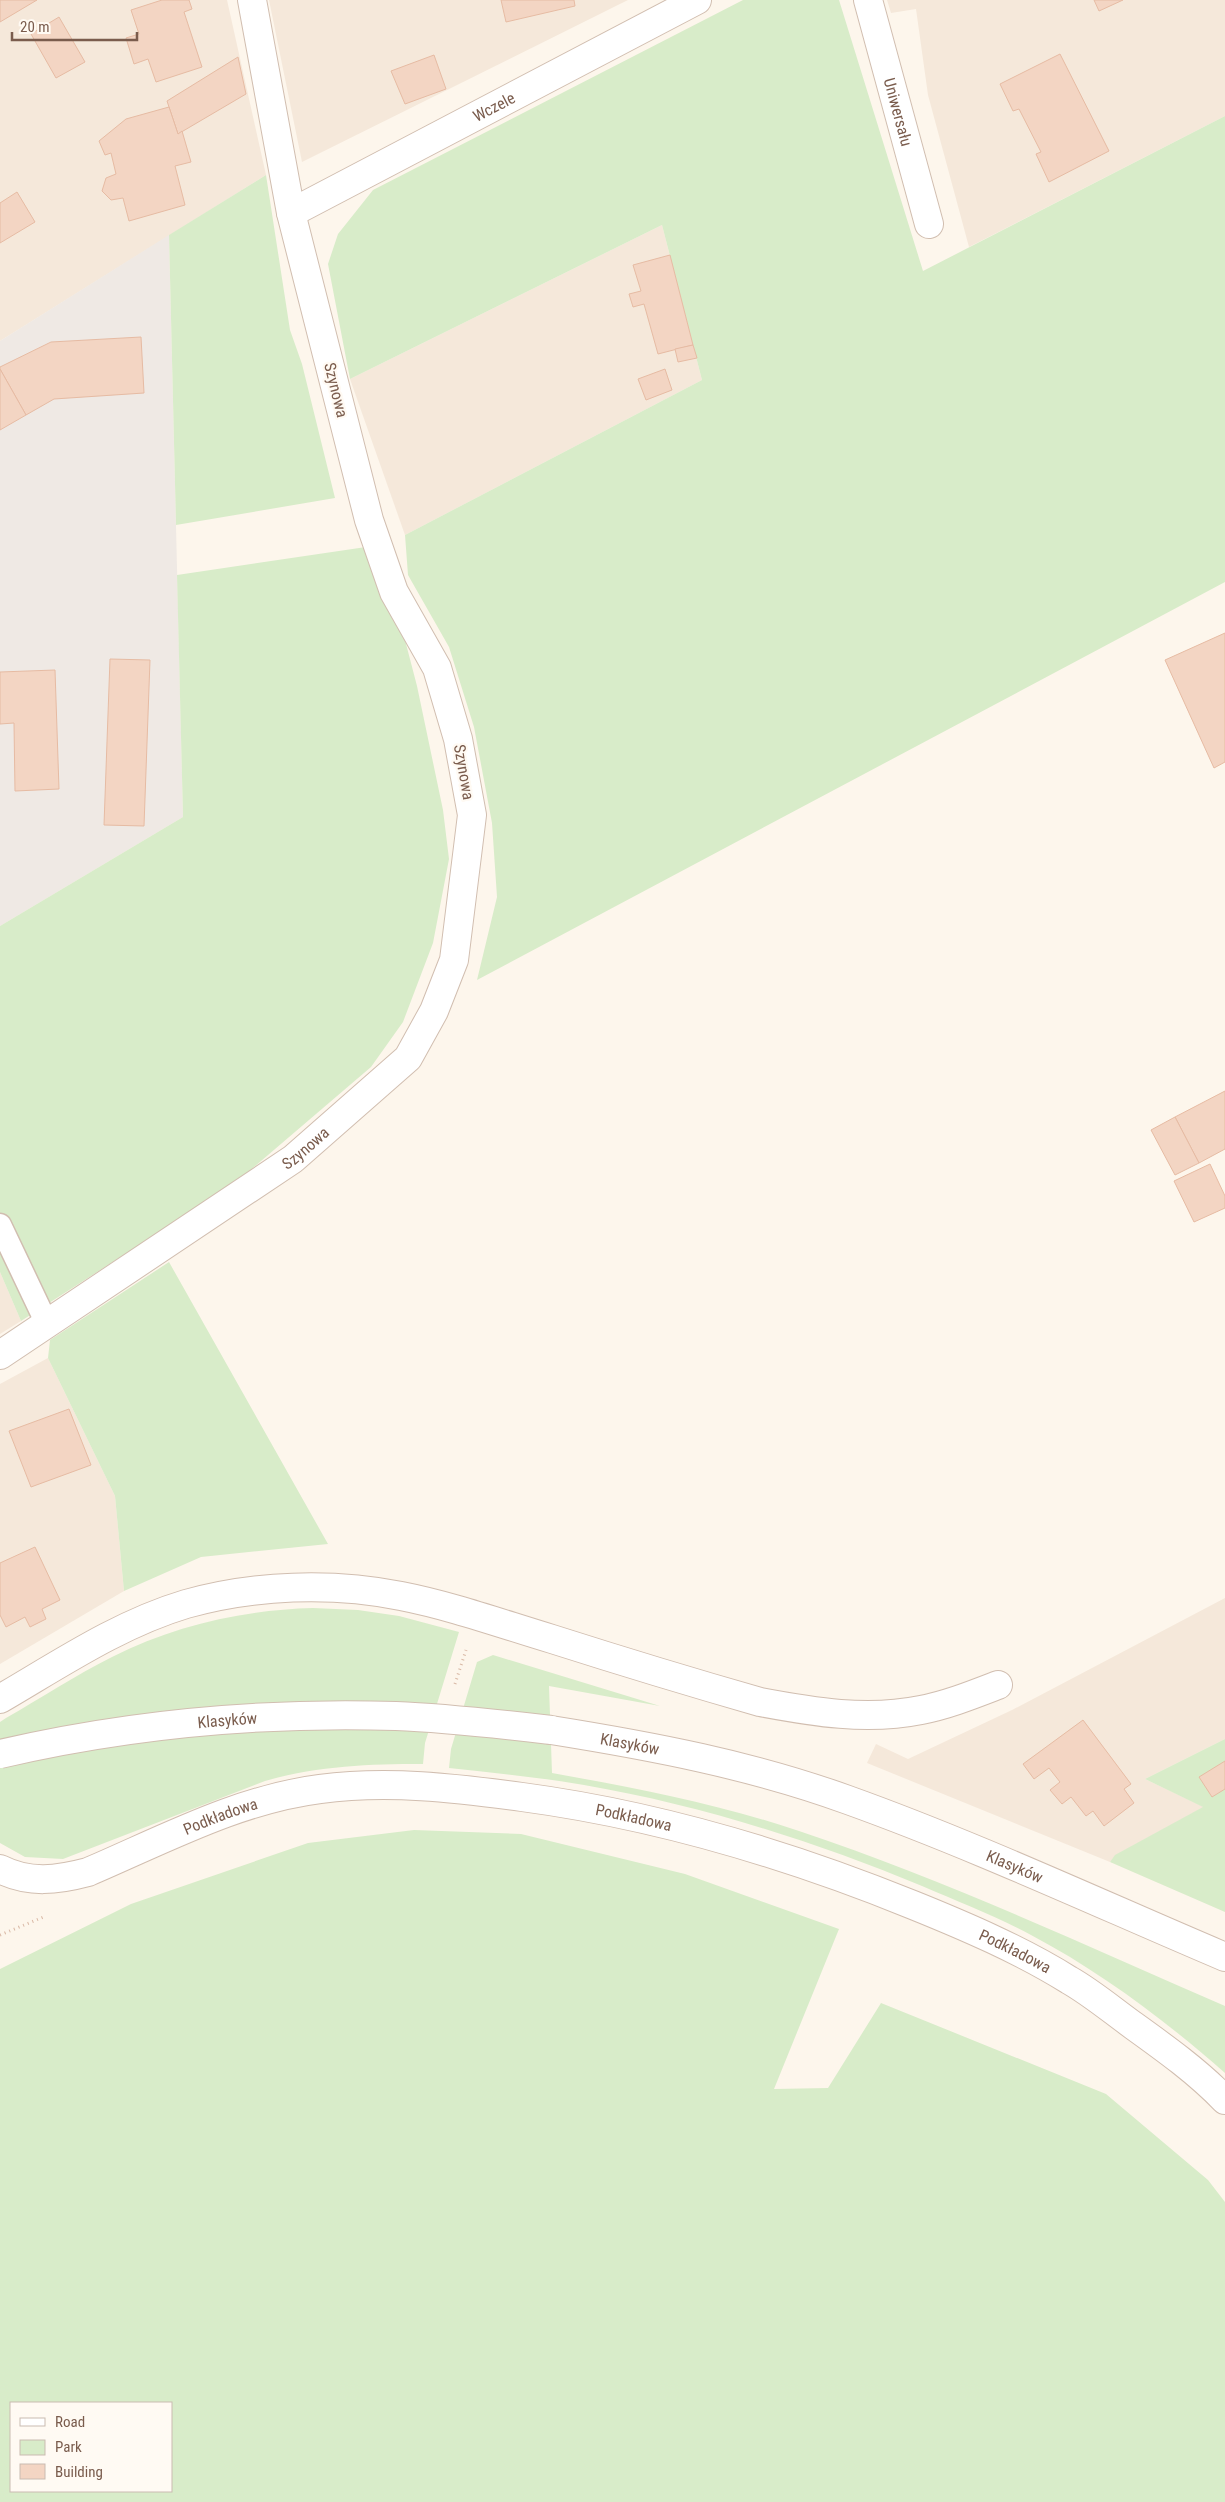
<svg xmlns="http://www.w3.org/2000/svg" width="1225" height="2502" viewBox="0 0 1225 2502" font-family="'Roboto Condensed',sans-serif">
<rect width="100%" height="100%" fill="#fdf6ec"/>
<g fill="#f5e8da">
<polygon points="0,0 227,0 266,175 0,341"/>
<polygon points="269,0 628,0 302,162"/>
<polygon points="887,0 1225,0 1225,116 969,247 928,95 916,9 891,13"/>
<polygon points="662,225 702,380 405,535 350,379"/>
<polygon points="0,1272 21,1321 0,1334"/>
<polygon points="48,1358 115,1496 124,1591 0,1664 0,1384"/>
<polygon points="1225,1598 1225,1739 1145,1779 1204,1807 1116,1855 1110,1862 867,1763 876,1744 908,1759 1012,1710"/>
</g>
<polygon fill="#efe9e4" points="169,235 183,817 0,926 0,341"/>
<g fill="#d8ecc9" fill-rule="evenodd">
<polygon points="743,0 839,0 923,271 1225,116 1225,582 477,980 497,897 492,823 474,727 449,647 408,575 405,535 702,380 662,225 350,379 328,264 338,234 373,190"/>
<polygon points="266,175 290,330 302,364 335,498 176,525 169,235"/>
<polygon points="366,547 405,640 417,686 443,810 449,859 433,943 403,1022 371,1067 234,1184 21,1321 0,1272 0,926 183,817 177,575"/>
<polygon points="169,1262 328,1544 201,1557 124,1591 115,1496 48,1358 50,1340"/>
<path d="M 313,1608 L 358,1610 L 399,1616 L 459,1632 L 425,1743 L 423,1764 C 368,1764 317,1766 265,1781 L 63,1859 L 25,1857 L 0,1843 L 0,1722 L 6,1718 C 41,1698 76,1675 112,1657 C 175,1625 243,1610 313,1608 Z"/>
<path d="M 493,1655 L 660,1706 L 549,1686 L 552,1773 C 635,1788 719,1804 799,1831 C 944,1879 1084,1945 1225,2006 L 1225,2073 C 1166,2021 1101,1972 1031,1935 C 996,1916 959,1902 922,1886 C 813,1841 700,1805 584,1785 C 539,1777 494,1773 449,1768 L 451,1749 L 477,1662 Z"/>
<polygon points="1225,1739 1225,1912 1110,1862 1115,1855 1203,1807 1145,1779"/>
<path d="M 414,1830 L 521,1834 L 685,1874 L 839,1929 L 774,2089 L 828,2088 L 881,2003 L 1106,2094 L 1208,2180 L 1225,2202 L 1225,2502 L 0,2502 L 0,1969 L 131,1904 L 308,1843 ZM 171,2403 L 171,2491 L 11,2491 L 11,2403 Z"/>
</g>
<g fill="#f3d5c3" stroke="#e6bba3">
<polygon points="0,0 37,0 0,22"/>
<polygon points="162,0 189,0 192,9 184,12 202,67 156,82 148,59 134,64 126,38 139,34 131,10"/>
<polygon points="501,0 574,0 575,6 506,22"/>
<polygon points="1094,0 1123,0 1099,11"/>
<polygon points="59,17 85,62 56,78 31,34"/>
<polygon points="1060,54 1109,151 1049,182 1036,154 1041,152 1019,109 1013,111 1000,84"/>
<polygon points="434,55 446,89 405,104 391,71"/>
<polygon points="238,57 246,94 178,134 167,101"/>
<polygon points="169,107 178,134 182,131 191,162 175,166 185,205 129,221 123,198 111,200 102,191 106,178 116,174 111,153 105,155 99,141 126,119"/>
<polygon points="17,192 35,222 0,243 0,203"/>
<polygon points="670,255 693,345 658,354 644,304 633,307 629,294 641,291 633,265"/>
<polygon points="141,337 144,393 54,399 26,415 0,369 0,367 51,342"/>
<polygon points="693,345 697,358 678,362 675,349"/>
<polygon points="0,369 26,415 0,430"/>
<polygon points="665,369 672,390 646,400 638,379"/>
<polygon points="1225,633 1225,762 1214,768 1165,660"/>
<polygon points="110,659 150,660 144,826 104,825"/>
<polygon points="55,670 59,789 15,791 14,723 0,724 0,672"/>
<polygon points="1225,1091 1225,1149 1199,1163 1175,1117"/>
<polygon points="1175,1117 1199,1163 1175,1175 1151,1130"/>
<polygon points="1210,1164 1225,1196 1225,1208 1194,1222 1174,1181"/>
<polygon points="69,1409 91,1465 31,1487 9,1431"/>
<polygon points="35,1547 60,1600 42,1609 46,1619 30,1627 25,1617 6,1627 0,1615 0,1563"/>
<polygon points="1083,1720 1131,1784 1124,1789 1134,1803 1104,1826 1093,1811 1086,1816 1071,1797 1062,1804 1050,1790 1060,1782 1049,1768 1034,1779 1023,1764"/>
<polygon points="1225,1761 1225,1789 1212,1797 1199,1777"/>
</g>
<g fill="none" stroke-linecap="round" stroke-linejoin="round">
<g stroke="#d1beb0" stroke-width="25">
<polyline id="service" points="0,1225 47,1324"/>
</g>
<g stroke="#d1beb0" stroke-width="30">
<g id="minor">
<path id="s1" d="M 868,0 L 929,224"/>
<path id="s2" d="M 291,213 L 697,0"/>
<path id="s3" d="M 0,1355 L 293,1159 L 408,1058 L 434,1011 L 454,960 L 472,815 L 458,739 L 437,668 L 394,592 L 369,520 L 291,213 L 252,0"/>
<path d="M 0,1699 C 60,1664 119,1624 186,1604 C 254,1585 331,1582 401,1596 C 452,1606 502,1624 552,1639 C 621,1661 690,1682 760,1702 C 813,1712 867,1721 921,1710 C 947,1705 972,1695 998,1685"/>
<path id="s4" d="M 0,1869 C 29,1884 58,1880 88,1872 C 163,1840 239,1799 320,1789 C 388,1780 455,1788 522,1797 C 657,1815 787,1854 913,1905 C 965,1926 1021,1950 1069,1980 C 1092,1993 1113,2011 1134,2026 C 1166,2049 1198,2072 1225,2100"/>
</g>
</g>
<g stroke="#d1beb0" stroke-width="30">
<g id="tertiary">
<path id="s5" d="M 551,1730 C 651,1746 752,1765 848,1800 C 976,1846 1100,1904 1225,1957"/>
</g>
</g>
<g stroke="#d9b8a5" stroke-width="3" stroke-dasharray="1 4" stroke-linecap="butt">
<polyline points="455,1684 466,1650"/>
<polyline points="0,1935 46,1916"/>
</g>
<use href="#service" stroke="#fff" stroke-width="22"/>
<use href="#minor" stroke="#fff" stroke-width="28"/>
<use href="#tertiary" stroke="#fff" stroke-width="28"/>
<g stroke="#d1beb0" stroke-width="30" stroke-linecap="butt">
<g id="tertiary-bridge">
<path id="s6" d="M 0,1754 C 129,1724 264,1712 396,1716 C 448,1718 499,1724 551,1730"/>
</g>
</g>
<use href="#tertiary-bridge" stroke="#fff" stroke-width="28"/>
</g>
<g text-anchor="middle" dominant-baseline="central" stroke-width="4.5" stroke-linejoin="round" paint-order="stroke">
<g font-size="16" fill="#7a5c4d" stroke="#fffaf3">
<text stroke="none"><textPath href="#s2" startOffset="229">Wczele</textPath></text>
<text stroke="none"><textPath href="#s1" startOffset="116">Uniwersału</textPath></text>
<text transform="translate(336 390) rotate(76)">Szynowa</text>
<text transform="translate(464 772) rotate(80)">Szynowa</text>
<text stroke="none"><textPath href="#s3" startOffset="369">Szynowa</textPath></text>
<text stroke="none"><textPath href="#s6" startOffset="230">Klasyków</textPath></text>
<text stroke="none"><textPath href="#s5" startOffset="80">Klasyków</textPath></text>
<text stroke="none"><textPath href="#s4" startOffset="234">Podkładowa</textPath></text>
<text stroke="none"><textPath href="#s4" startOffset="654">Podkładowa</textPath></text>
<text stroke="none"><textPath href="#s5" startOffset="485">Klasyków</textPath></text>
<text stroke="none"><textPath href="#s4" startOffset="1059">Podkładowa</textPath></text>
</g>
</g>
<rect x="10" y="2402" width="162" height="90" fill="#fffaf3" stroke="#cabbb1"/>
<rect x="20" y="2418" width="25" height="8" fill="#ffffff" stroke="#cabbb1"/>
<text x="55" y="2427" font-size="15" fill="#7a5c4d">Road</text>
<rect x="20" y="2440" width="25" height="15" fill="#d8ecc9" stroke="#cabbb1"/>
<text x="55" y="2452" font-size="15" fill="#7a5c4d">Park</text>
<rect x="20" y="2464" width="25" height="15" fill="#f3d5c3" stroke="#cabbb1"/>
<text x="55" y="2477" font-size="15" fill="#7a5c4d">Building</text>
<path d="M12 32v8h125v-8" fill="none" stroke="#7a5c4d" stroke-width="2.5"/>
<text x="20" y="32" font-size="15" fill="#7a5c4d" stroke="#fffaf3" stroke-width="4" paint-order="stroke">20 m</text>
</svg>
